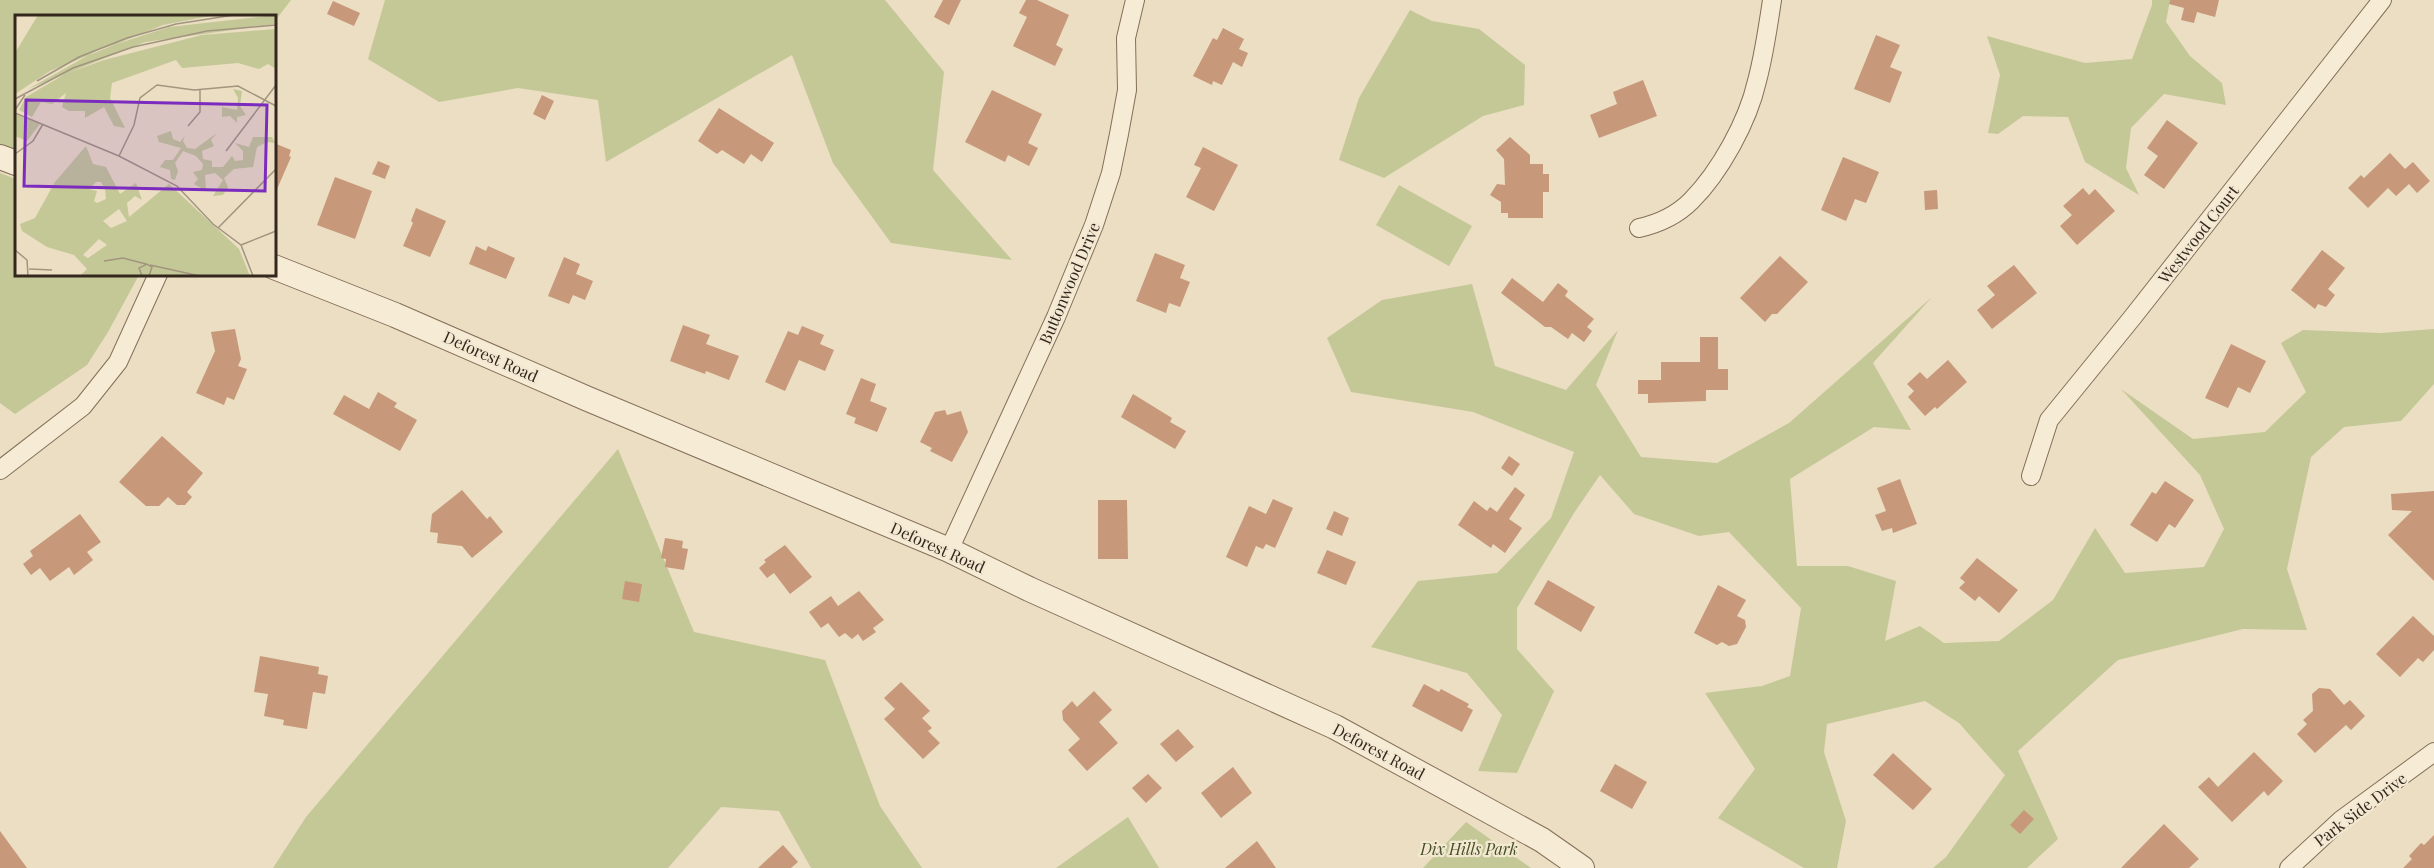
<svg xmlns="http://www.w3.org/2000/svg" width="2434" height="868" viewBox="0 0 2434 868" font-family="'Playfair Display',serif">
<rect width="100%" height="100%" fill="#ebdec2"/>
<g fill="#c4c897">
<polygon points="0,0 291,0 275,21 274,16 16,16 16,154 0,148"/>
<polygon points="385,0 885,0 944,72 933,170 1012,260 891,243 833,163 792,55 606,162 598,100 518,88 439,102 368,59"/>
<polygon points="2152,0 2170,0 2166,22 2190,56 2222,83 2226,105 2164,94 2131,128 2126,168 2139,195 2085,162 2068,117 2023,116 1998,134 1988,133 2000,75 1987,36 2085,63 2132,59 2152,5"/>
<polygon points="1410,10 1432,21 1479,29 1525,65 1524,105 1483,116 1384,178 1339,160 1359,98"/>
<polygon points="0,173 16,179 16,274 139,275 108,332 87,365 15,414 0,403"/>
<polygon points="1399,185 1472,226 1449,266 1376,225"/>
<polygon points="1472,284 1495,366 1566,390 1618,330 1596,385 1641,457 1717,463 1789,423 1932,297 1873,363 1911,430 1874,427 1790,479 1797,566 1848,566 1896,581 1885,641 1920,626 1944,643 1999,641 2053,600 2095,528 2125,573 2204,567 2224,529 2200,475 2121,389 2193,439 2265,432 2306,392 2281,343 2303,330 2381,333 2434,329 2434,384 2401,421 2344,427 2311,457 2287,569 2307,630 2243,629 2118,660 2018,751 2058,839 2027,868 1933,868 1946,857 2005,775 1959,723 1925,701 1827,724 1824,752 1846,821 1837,868 1804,868 1718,818 1755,769 1705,693 1762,686 1790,676 1801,608 1729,532 1699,536 1634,514 1600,475 1574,513 1517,608 1517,649 1554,691 1517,773 1478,771 1502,715 1467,673 1371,647 1418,581 1497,573 1551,518 1574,452 1473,412 1351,392 1327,338 1382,300"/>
<polygon points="618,449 694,632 825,660 880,806 922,868 811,868 779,811 721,807 668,868 273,868 306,817"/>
<polygon points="1128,817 1159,868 1056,868"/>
<polygon points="1466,822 1531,868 1423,868"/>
</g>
<g fill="#c7987a">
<polygon points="943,0 961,0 949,25 934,17"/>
<polygon points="1026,0 1037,0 1069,15 1056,45 1063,49 1055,66 1013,46 1027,17 1019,13"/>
<polygon points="2170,0 2219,0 2215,17 2197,12 2194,23 2181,20 2184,8 2169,4"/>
<polygon points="333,1 360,13 354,26 327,14"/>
<polygon points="1223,28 1244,39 1239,49 1248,53 1242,67 1233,62 1222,85 1213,81 1212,85 1193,76 1213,38 1217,40"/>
<polygon points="1876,35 1900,45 1890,67 1902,72 1890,103 1854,89"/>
<polygon points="1643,80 1657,116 1599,138 1590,115 1617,104 1613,92"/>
<polygon points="992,90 1042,114 1028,143 1038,148 1029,166 1008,155 1005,162 965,142"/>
<polygon points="542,95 554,101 545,120 533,114"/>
<polygon points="719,108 774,143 762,162 751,154 744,164 722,150 717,154 698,141"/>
<polygon points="2167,120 2198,143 2164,189 2144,175 2158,156 2147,148"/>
<polygon points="1510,137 1530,155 1530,164 1543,164 1543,174 1549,174 1549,192 1543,192 1543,218 1508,218 1508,213 1501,213 1501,202 1490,195 1497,184 1505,185 1504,159 1496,150"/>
<polygon points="274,143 291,150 289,156 291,157 274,196"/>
<polygon points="1203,147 1238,165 1214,211 1186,197 1201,168 1194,165"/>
<polygon points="2390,153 2405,169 2413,162 2430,181 2417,193 2409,184 2396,196 2388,188 2368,208 2348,188 2361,175 2364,178"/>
<polygon points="1843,157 1879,172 1866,203 1855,199 1846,221 1821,210"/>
<polygon points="378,161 390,166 385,179 372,174"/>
<polygon points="335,177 372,191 355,239 317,225"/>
<polygon points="2083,188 2089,195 2095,189 2115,211 2077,245 2060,226 2072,215 2063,206"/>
<polygon points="1937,190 1938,209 1925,210 1924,191"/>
<polygon points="416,208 446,221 430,257 403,246 413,223 411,221"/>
<polygon points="476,246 486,251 488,246 515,258 506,279 469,264"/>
<polygon points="2322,250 2345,268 2328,289 2335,295 2326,307 2318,304 2315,309 2291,290"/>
<polygon points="1155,253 1185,265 1180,278 1190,282 1180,307 1169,303 1166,313 1136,301"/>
<polygon points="1780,256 1808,282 1777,314 1772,314 1765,322 1740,298"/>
<polygon points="564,257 580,264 576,274 593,281 585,300 573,295 569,304 548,296"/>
<polygon points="2014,265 2037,293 1992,329 1977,310 1995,295 1987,286"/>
<polygon points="1512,278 1543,302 1558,283 1568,291 1565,296 1594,319 1587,327 1592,331 1584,342 1572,333 1568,339 1551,327 1545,327 1501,293"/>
<polygon points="683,325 710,335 706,344 739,356 729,380 706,371 705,374 670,361"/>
<polygon points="802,326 824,335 820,344 834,350 825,371 799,360 785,391 765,382 788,331 798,335"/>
<polygon points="235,329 241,359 238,366 247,369 234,400 227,397 224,405 196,393 215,351 211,332"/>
<polygon points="1700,337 1718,337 1718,369 1728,369 1728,390 1706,390 1706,401 1648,403 1648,394 1638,394 1638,380 1661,380 1661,362 1700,362"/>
<polygon points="2231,344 2266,361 2250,393 2238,387 2228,408 2205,398"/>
<polygon points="1948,360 1967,382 1937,409 1935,407 1925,416 1908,397 1914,391 1907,384 1920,372 1927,379"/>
<polygon points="861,378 876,384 870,401 887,408 877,432 854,423 856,418 846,414"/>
<polygon points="378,392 397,403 394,407 417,420 400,451 333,414 344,395 369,409"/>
<polygon points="1133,394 1172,418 1170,422 1186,431 1175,449 1121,417"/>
<polygon points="945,410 947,415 961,411 968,432 952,462 930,451 932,448 920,442 935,412"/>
<polygon points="162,436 203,473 187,492 192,497 185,505 177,505 168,497 159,506 146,506 119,482"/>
<polygon points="1509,456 1520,464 1512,476 1501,468"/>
<polygon points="1900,479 1917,524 1893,533 1892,528 1882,531 1875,515 1886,511 1877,488"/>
<polygon points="2165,481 2194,500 2175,528 2169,524 2157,542 2130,525 2152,492 2156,494"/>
<polygon points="1515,487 1525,495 1509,519 1522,528 1505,553 1493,544 1491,548 1458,525 1474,501 1487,511 1490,507 1497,512"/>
<polygon points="462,490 487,519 490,516 503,532 472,558 462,546 437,543 438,533 430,532 432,514"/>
<polygon points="2434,491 2434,581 2388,535 2412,511 2392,510 2391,494"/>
<polygon points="1273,499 1293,508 1275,548 1266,544 1263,549 1256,546 1247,567 1226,557 1249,506 1266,514"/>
<polygon points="1098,500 1127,500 1128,559 1098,559"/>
<polygon points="1334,511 1349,518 1342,536 1326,529"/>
<polygon points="80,514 101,542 87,552 93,560 74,575 69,567 50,581 40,568 31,575 23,564 33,556 30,551"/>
<polygon points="665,538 683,541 682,548 688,549 684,570 665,567 666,559 661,558"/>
<polygon points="785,545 812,577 790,594 774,573 767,578 759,568 766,562 764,560"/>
<polygon points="1327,550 1356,562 1346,585 1317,573"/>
<polygon points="1977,558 2018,590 1999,613 1979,596 1975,601 1959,588 1965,582 1960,578"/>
<polygon points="1548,580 1595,607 1581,632 1534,604"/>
<polygon points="625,581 642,584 639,602 622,599"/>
<polygon points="1718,585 1746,600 1737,616 1745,620 1746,627 1737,644 1729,646 1722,642 1717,645 1694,633"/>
<polygon points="859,591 884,620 873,628 876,632 863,641 858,634 852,639 845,633 839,637 828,623 821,628 809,612 831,596 838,606"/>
<polygon points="2413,616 2434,636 2434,650 2423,662 2418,658 2400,677 2376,654"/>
<polygon points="260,656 319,667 318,674 328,676 325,694 313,692 307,729 283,725 284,720 264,716 268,694 254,692"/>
<polygon points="901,682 930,711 922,718 932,728 928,731 940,743 923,759 884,719 895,709 884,698"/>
<polygon points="1424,684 1439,692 1441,689 1469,704 1467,707 1473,710 1462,732 1412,706"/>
<polygon points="2319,688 2330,689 2344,705 2350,700 2365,716 2351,730 2346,725 2315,753 2297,734 2307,724 2303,720 2313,711 2312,694"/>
<polygon points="1094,691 1112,710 1099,722 1118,743 1087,771 1068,750 1080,739 1063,720 1062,711 1072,701 1077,707"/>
<polygon points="1178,729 1194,747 1176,762 1160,744"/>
<polygon points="2254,752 2283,781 2268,796 2264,791 2232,822 2198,787 2209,777 2218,787"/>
<polygon points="1893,753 1932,789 1913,810 1873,775"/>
<polygon points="1615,764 1647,782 1632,809 1600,791"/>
<polygon points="1233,767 1252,793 1221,818 1201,793"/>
<polygon points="1148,774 1162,788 1146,803 1132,788"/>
<polygon points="2024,810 2034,819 2020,834 2010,825"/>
<polygon points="2164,824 2199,859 2189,868 2121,868"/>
<polygon points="0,831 27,868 0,868"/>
<polygon points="2434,835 2434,868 2403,868 2412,859 2409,856 2421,843 2424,845"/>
<polygon points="1257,841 1276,868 1225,868"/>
<polygon points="783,845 798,862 791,868 758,868"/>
</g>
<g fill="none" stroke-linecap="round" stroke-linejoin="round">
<g stroke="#846f5a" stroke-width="20">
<g id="minor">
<path d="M 1639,228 C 1657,224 1677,215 1691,201 C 1720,172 1748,121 1757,81 C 1764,55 1768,27 1772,0"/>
<polyline points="0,470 83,406 118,362 158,274"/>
<polyline points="2031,476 2049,420 2132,318 2382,0"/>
<polyline points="949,550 1056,317 1094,225 1111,173 1119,134 1127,90 1126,38 1135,0"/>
<polyline points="2289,868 2341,820 2434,752"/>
</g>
</g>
<g stroke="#846f5a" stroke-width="26">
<g id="tertiary">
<polyline points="0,157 16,163"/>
<polyline points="274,267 395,315 588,399 949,550 1029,589 1335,727 1542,840 1582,868"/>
</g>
</g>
<use href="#minor" stroke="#f6ebd5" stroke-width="18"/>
<use href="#tertiary" stroke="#f6ebd5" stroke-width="24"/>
</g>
<g text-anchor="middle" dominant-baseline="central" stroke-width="4.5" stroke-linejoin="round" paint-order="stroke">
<g font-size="16" fill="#34281e" stroke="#f3e8d1">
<text transform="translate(2198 234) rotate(-52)">Westwood Court</text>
<text transform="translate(1069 283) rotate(-67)">Buttonwood Drive</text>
<text transform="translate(491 356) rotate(24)">Deforest Road</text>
<text transform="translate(938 547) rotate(24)">Deforest Road</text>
<text transform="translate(1379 751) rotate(28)">Deforest Road</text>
<text transform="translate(2360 809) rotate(-37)">Park Side Drive</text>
</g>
<g font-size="16" font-style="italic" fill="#464f26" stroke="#f3e8d1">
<text x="1469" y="848">Dix Hills Park</text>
</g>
</g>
<g transform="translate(15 15)">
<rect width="261" height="261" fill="#ebdec2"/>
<path d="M 23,0 L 200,0 L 148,10 L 35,56 L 0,79 L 0,38 ZM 261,0 L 261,9 L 130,27 L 13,74 L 83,35 L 154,12 ZM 261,14 L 261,54 L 253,49 L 244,54 L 223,48 L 167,53 L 161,45 L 97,68 L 95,83 L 110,113 L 99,111 L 89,92 L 70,103 L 70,96 L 54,96 L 47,92 L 51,78 L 37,89 L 26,87 L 17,102 L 4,95 L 11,82 L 50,59 L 89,45 L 187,20 ZM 218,74 L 227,76 L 225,91 L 231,100 L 222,102 L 222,108 L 215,101 L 207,102 L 207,92 L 222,95 L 223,83 ZM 0,99 L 25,109 L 12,126 L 0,121 ZM 156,116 L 158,124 L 165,127 L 170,121 L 168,126 L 172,133 L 180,134 L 202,118 L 196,125 L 199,131 L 187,136 L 188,144 L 197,146 L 197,152 L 208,152 L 217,141 L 220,146 L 228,145 L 228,136 L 220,128 L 234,132 L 238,122 L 257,122 L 260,128 L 252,127 L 242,132 L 238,152 L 219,154 L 209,163 L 213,172 L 208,180 L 198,181 L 208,165 L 200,158 L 190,160 L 191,176 L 179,169 L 183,164 L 178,157 L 187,155 L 188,149 L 181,141 L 168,136 L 160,148 L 163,156 L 160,165 L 156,164 L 155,155 L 145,152 L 150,145 L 158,145 L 166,133 L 144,127 L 142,121 ZM 71,131 L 78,149 L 91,152 L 105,179 L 121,168 L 127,185 L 120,181 L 112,188 L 114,202 L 154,169 L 224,234 L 235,261 L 65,261 L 72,254 L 59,240 L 32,232 L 7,216 L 5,209 L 20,203 L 40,167 ZM 81,167 L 86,167 L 90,174 L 91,184 L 82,188 L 79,186 L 82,176 L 74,174 ZM 104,194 L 112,206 L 96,213 L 88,206 ZM 84,224 L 92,230 L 73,243 L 68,240 Z" fill="#c4c897" fill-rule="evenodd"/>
<path fill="none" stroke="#a29580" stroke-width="1.5" d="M 22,66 L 64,42 L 112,23 L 161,9 L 219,0M 0,84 L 58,53 L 118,32 L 192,16 L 261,10M 0,95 L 10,80M 0,98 L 104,141 L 162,171 L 198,209 L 226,230 L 238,261M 173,111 L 185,97 L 185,75M 211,136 L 261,70M 0,139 L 18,126 L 28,109M 104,141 L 119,110 L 125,83 L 142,70 L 179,75 L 223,71 L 261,91M 203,213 L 261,154M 226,230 L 261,216M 0,235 L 12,245 L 13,261M 89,246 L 108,243 L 131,249M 135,250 L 185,261M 14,254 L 37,255M 127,261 L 124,253 L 132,249 L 137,252 L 134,261"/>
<path fill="#7b2cbf" fill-opacity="0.15" stroke="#7b2cbf" stroke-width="3" d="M 11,85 L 252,90 L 250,176 L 9,171 Z"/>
<rect width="261" height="261" fill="none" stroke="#34281e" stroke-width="3"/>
</g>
</svg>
